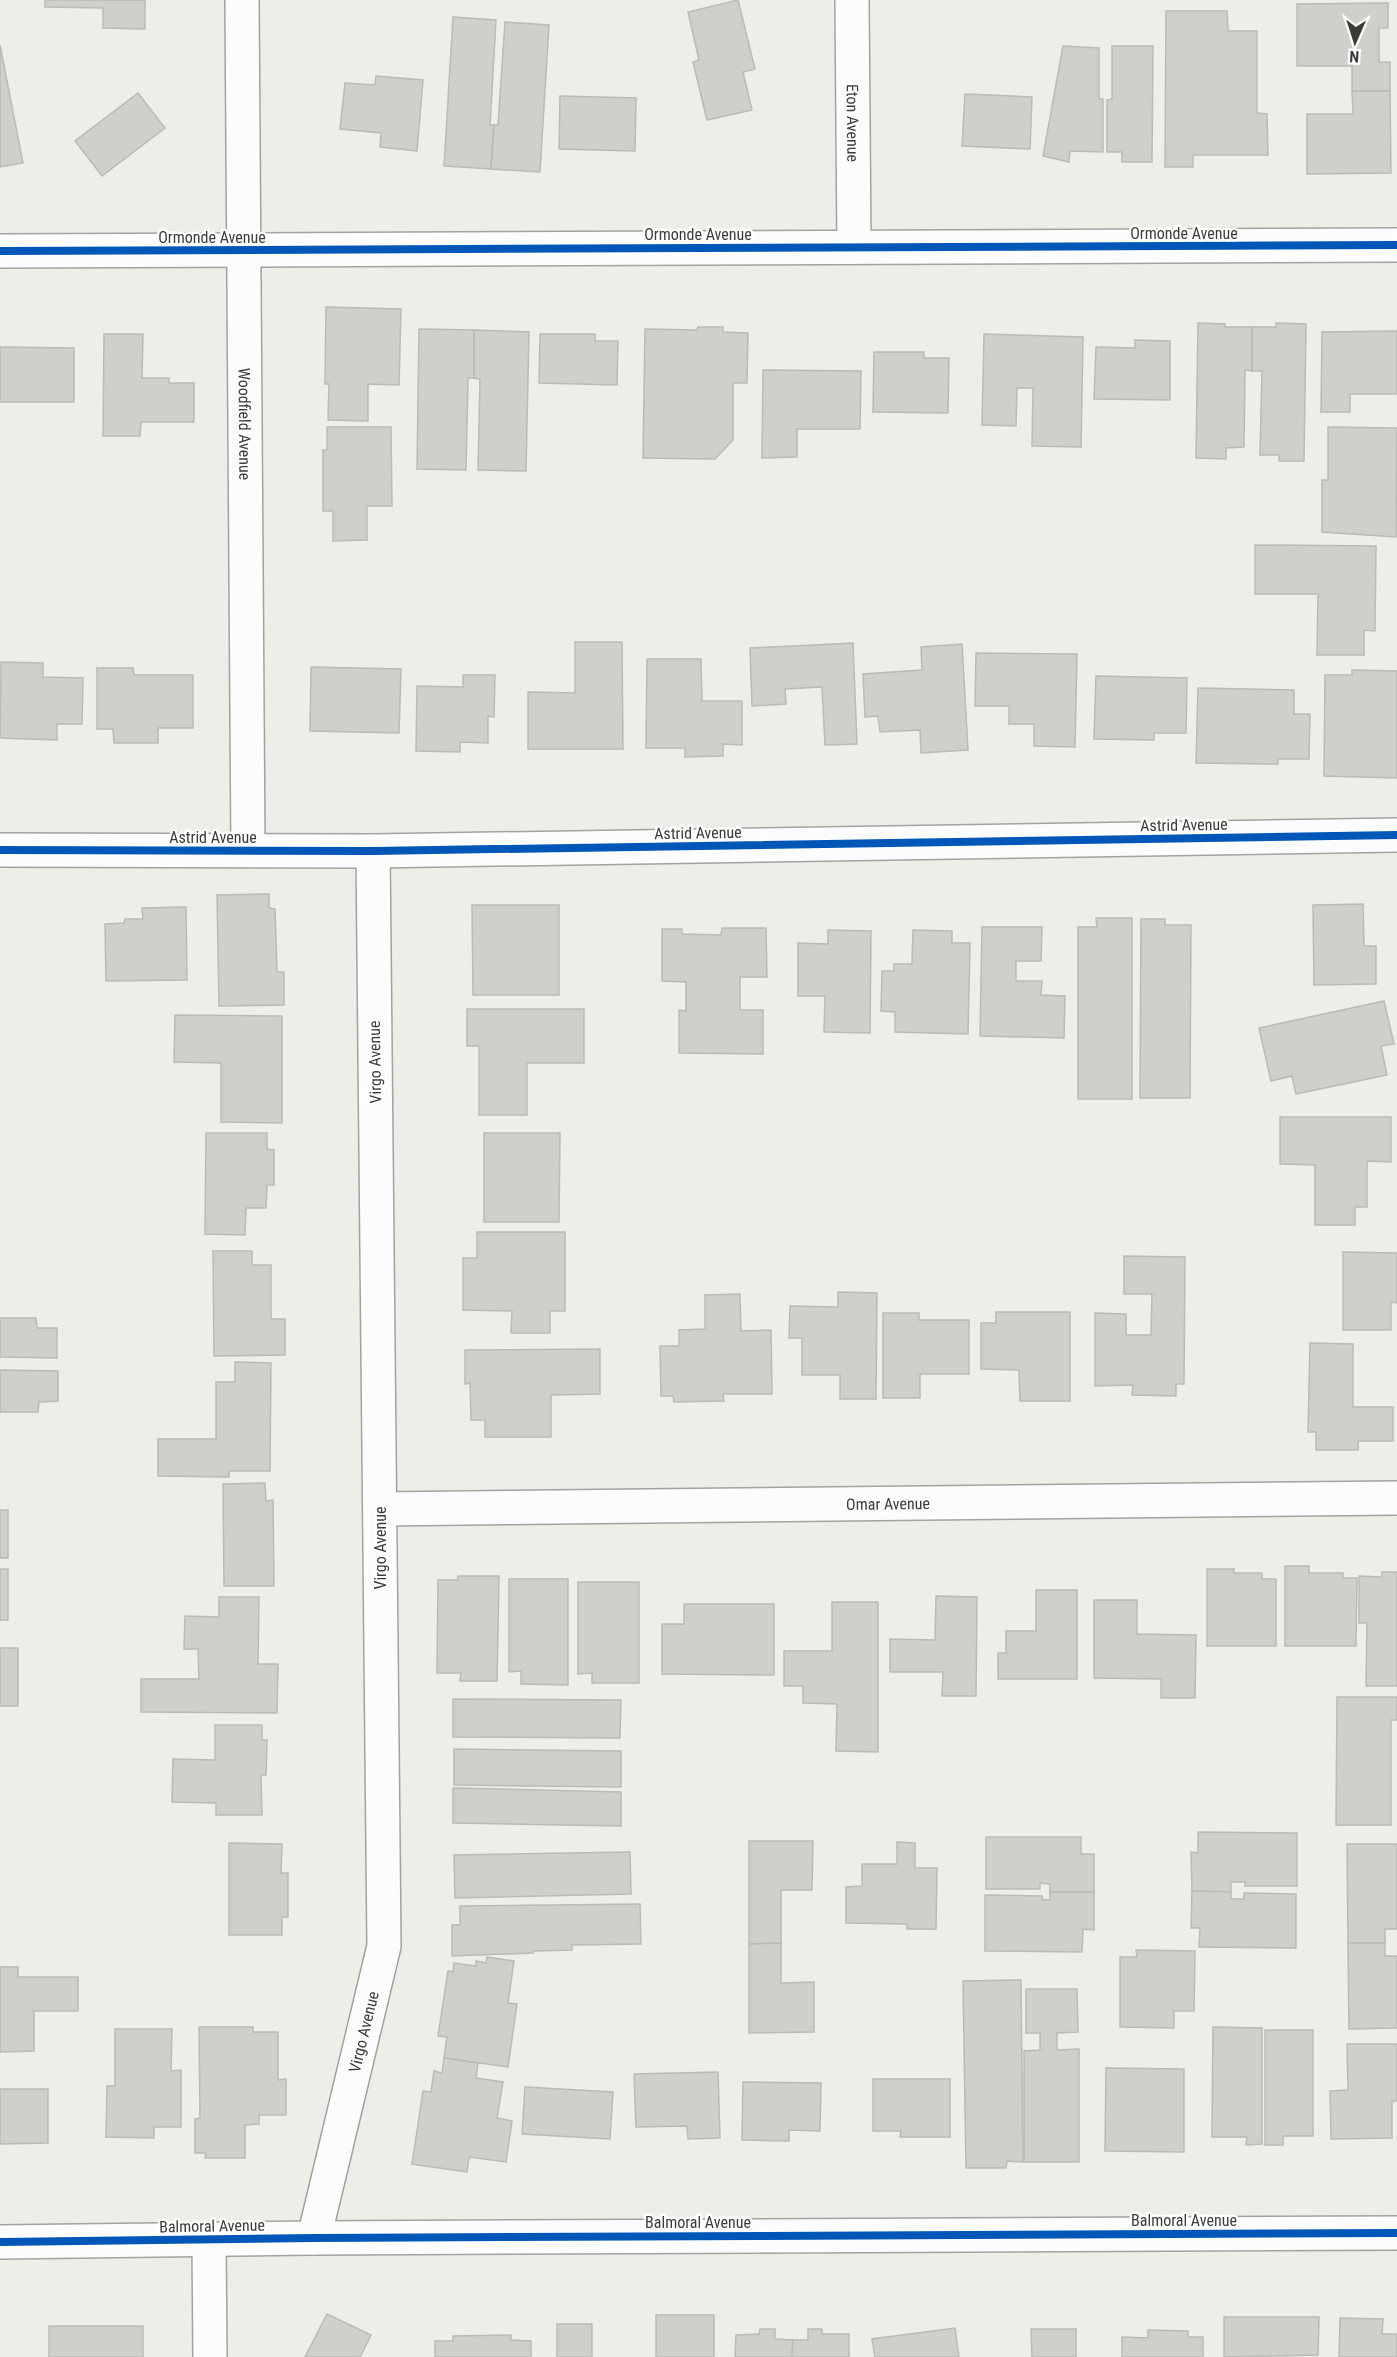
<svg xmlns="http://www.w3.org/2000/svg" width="1397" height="2357" viewBox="0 0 1397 2357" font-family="'Roboto Condensed',sans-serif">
<rect width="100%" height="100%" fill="#eeede8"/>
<g fill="#d1cfcb" stroke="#bbbab6" stroke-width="1.5">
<polygon points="45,0 145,0 145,29 103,28 103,8 45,7"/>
<polygon points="738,0 755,69 743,72 752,110 707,120 693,62 699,60 688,12"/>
<polygon points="1388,3 1388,28 1379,28 1379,62 1390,62 1390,91 1352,91 1352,66 1297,66 1297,4"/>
<polygon points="1166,11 1227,11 1228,31 1257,31 1257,113 1267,114 1268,155 1193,155 1193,167 1165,167"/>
<polygon points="453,17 496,20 490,125 494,125 491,169 444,166"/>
<polygon points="505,22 549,25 540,172 491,169 494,125 498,125"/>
<polygon points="0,45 23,163 0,167"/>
<polygon points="1063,46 1099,48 1099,99 1103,99 1103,152 1070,151 1069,162 1043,156"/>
<polygon points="1112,46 1153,46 1152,162 1122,162 1122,152 1107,152 1107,100 1112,99"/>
<polygon points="376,76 423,80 417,151 380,147 381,133 340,129 345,83 375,85"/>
<polygon points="1352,91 1390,91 1391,173 1307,174 1307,114 1353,114"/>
<polygon points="138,93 165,128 102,176 75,141"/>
<polygon points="965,94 1032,97 1030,149 962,146"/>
<polygon points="560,96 636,98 635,151 559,149"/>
<polygon points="326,307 401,309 399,385 368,384 368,421 328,420 329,384 325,384"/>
<polygon points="1198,323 1225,324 1225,327 1252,327 1252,371 1245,370 1244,447 1226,448 1226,459 1196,458"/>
<polygon points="1276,323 1306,324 1304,461 1279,461 1279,455 1260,455 1262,371 1252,371 1252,327 1276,327"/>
<polygon points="698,327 723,327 723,332 748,333 747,383 733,383 733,440 715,459 643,458 645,329 697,330"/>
<polygon points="419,329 474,330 474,378 468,378 466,470 417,469"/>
<polygon points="474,330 529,332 526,471 478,470 480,379 474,378"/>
<polygon points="1397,331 1397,394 1350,394 1350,412 1321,412 1322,332"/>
<polygon points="104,334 143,334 142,378 169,378 169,383 194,383 194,422 141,422 140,436 103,436"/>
<polygon points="540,334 595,334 595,341 618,341 617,385 539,383"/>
<polygon points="984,334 1083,337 1081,447 1032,446 1033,388 1017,388 1016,426 982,425"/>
<polygon points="1135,340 1170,341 1170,400 1094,399 1096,347 1135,348"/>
<polygon points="0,347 74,348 74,402 0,402"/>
<polygon points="874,352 924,352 924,358 949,358 948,413 873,412"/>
<polygon points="763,370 861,371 860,429 797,429 797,457 762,458"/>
<polygon points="327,427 391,427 392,506 367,506 367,540 333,541 333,511 323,511 323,450 327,450"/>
<polygon points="1328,427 1397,428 1396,537 1322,532 1322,480 1328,480"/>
<polygon points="1255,545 1376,546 1375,631 1364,630 1364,655 1317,655 1318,594 1255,594"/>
<polygon points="575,642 622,642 623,749 528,749 528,692 575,693"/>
<polygon points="853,643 857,744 825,745 822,687 785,689 786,704 752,706 750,648"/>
<polygon points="962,644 968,750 921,753 920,730 880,732 878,716 865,717 863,674 922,670 921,647"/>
<polygon points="976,653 1077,654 1075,747 1034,746 1034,724 1009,724 1009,706 975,706"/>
<polygon points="647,659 701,659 702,701 742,701 742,745 723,744 723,756 685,757 685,748 646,748"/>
<polygon points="1,662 43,663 43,677 83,678 82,724 57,724 57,740 0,738"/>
<polygon points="311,667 401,669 399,733 310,731"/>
<polygon points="97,668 133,668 134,675 193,675 193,728 158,728 158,743 114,743 113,729 97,729"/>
<polygon points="1352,670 1397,671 1397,778 1324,776 1325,675 1352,675"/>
<polygon points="463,675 495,675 494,717 488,716 488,743 460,742 460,752 416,751 417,686 463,687"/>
<polygon points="1096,676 1187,678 1186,733 1154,733 1154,740 1094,739"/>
<polygon points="1198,688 1294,690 1294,714 1310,714 1309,759 1278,759 1278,764 1196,763"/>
<polygon points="269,894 269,908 275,909 277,972 284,972 284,1005 219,1006 217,895"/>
<polygon points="1363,904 1364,946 1376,946 1376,984 1314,985 1313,905"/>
<polygon points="472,905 559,905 559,995 473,995"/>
<polygon points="186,907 187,980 106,981 105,924 124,923 125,919 143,919 142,908"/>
<polygon points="1096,918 1132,918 1132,1099 1078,1099 1078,927 1097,927"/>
<polygon points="1141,919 1165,919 1165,925 1191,925 1190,1098 1140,1098"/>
<polygon points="982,927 1042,927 1041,961 1016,961 1016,981 1042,981 1041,995 1065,996 1064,1038 980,1036"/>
<polygon points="722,928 766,928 767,977 740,977 740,1010 763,1010 763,1054 679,1053 679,1010 686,1011 686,982 662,981 662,929 682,929 682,934 721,935"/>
<polygon points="828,930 871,931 870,1033 824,1032 825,996 798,996 798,943 828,944"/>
<polygon points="913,930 952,931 952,943 970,943 968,1034 895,1032 895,1012 881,1011 882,971 894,971 894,964 912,964"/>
<polygon points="1384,1001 1394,1044 1381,1046 1387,1075 1296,1094 1292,1076 1271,1081 1259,1028"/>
<polygon points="467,1009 584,1009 584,1063 527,1063 527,1115 479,1115 479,1046 467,1046"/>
<polygon points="175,1015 282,1016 282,1123 221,1122 221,1063 174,1062"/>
<polygon points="1280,1117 1391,1117 1391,1162 1367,1161 1367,1207 1355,1207 1355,1225 1315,1225 1315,1165 1280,1164"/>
<polygon points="206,1133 267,1133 267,1149 274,1150 274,1185 267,1185 266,1208 246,1208 245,1235 205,1234"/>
<polygon points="484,1133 560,1133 559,1222 484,1222"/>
<polygon points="477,1232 565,1232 565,1311 550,1311 550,1333 511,1333 512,1311 463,1310 463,1258 477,1258"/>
<polygon points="213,1251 252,1251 252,1265 271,1265 271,1319 285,1319 285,1355 214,1356"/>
<polygon points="1343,1252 1397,1253 1397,1303 1391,1302 1391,1330 1343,1330"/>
<polygon points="1124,1256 1185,1257 1184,1384 1176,1384 1176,1396 1132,1395 1133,1385 1095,1386 1095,1313 1126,1314 1126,1335 1151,1335 1152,1294 1124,1294"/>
<polygon points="838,1292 877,1293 876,1399 840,1399 840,1375 802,1375 802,1338 789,1338 790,1306 838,1307"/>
<polygon points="740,1294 741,1331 771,1330 772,1394 723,1394 724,1401 674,1402 673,1396 661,1396 660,1346 679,1346 679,1330 705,1329 705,1295"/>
<polygon points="996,1312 1070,1312 1070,1401 1020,1401 1019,1370 981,1369 981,1323 996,1323"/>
<polygon points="883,1313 919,1313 919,1320 969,1320 969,1374 920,1374 920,1398 883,1398"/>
<polygon points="0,1318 36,1318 37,1328 57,1328 57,1358 0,1357"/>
<polygon points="1310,1343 1353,1344 1353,1407 1393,1407 1393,1441 1358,1441 1358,1450 1316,1450 1316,1432 1308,1432"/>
<polygon points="600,1349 600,1394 551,1395 551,1437 485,1437 485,1420 471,1420 470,1383 465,1384 465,1350"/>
<polygon points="235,1362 271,1363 270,1471 229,1471 229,1477 158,1476 158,1439 216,1439 216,1382 235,1382"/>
<polygon points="0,1370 58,1371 58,1401 39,1402 38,1412 0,1412"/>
<polygon points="265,1483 266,1501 273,1500 274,1586 224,1586 223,1484"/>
<rect x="0" y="1510" width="8" height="48"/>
<polygon points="1285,1566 1309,1566 1309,1573 1343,1573 1343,1578 1357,1578 1356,1646 1285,1646"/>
<rect x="0" y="1569" width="8" height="51"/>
<polygon points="1207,1569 1234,1569 1234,1573 1262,1573 1262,1579 1276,1579 1276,1646 1207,1646"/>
<polygon points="1382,1572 1397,1572 1397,1686 1366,1686 1367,1623 1359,1623 1359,1576 1382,1577"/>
<polygon points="458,1576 499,1576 497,1681 460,1681 461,1673 437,1673 438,1580 458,1580"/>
<polygon points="509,1579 568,1579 568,1685 521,1684 521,1671 509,1672"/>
<polygon points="578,1582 639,1582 639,1683 592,1683 592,1673 578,1674"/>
<polygon points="1036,1590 1077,1590 1077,1679 998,1679 998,1653 1006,1653 1006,1631 1036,1631"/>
<polygon points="936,1596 977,1597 976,1696 942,1696 943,1672 890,1672 890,1639 935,1640"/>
<polygon points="219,1597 259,1597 258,1664 278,1664 277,1713 141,1712 141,1679 199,1679 198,1649 184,1649 185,1616 219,1617"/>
<polygon points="1094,1600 1137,1600 1137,1634 1196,1635 1195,1698 1161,1698 1161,1679 1094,1678"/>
<polygon points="832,1602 878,1602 878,1752 836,1751 837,1704 803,1703 803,1686 784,1686 784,1651 832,1651"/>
<polygon points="684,1604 774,1604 774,1675 662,1674 662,1624 684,1624"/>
<rect x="0" y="1648" width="18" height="58"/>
<polygon points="1337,1697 1397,1697 1397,1720 1391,1720 1391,1825 1336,1825"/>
<polygon points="453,1699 621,1700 620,1738 453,1737"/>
<polygon points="215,1725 262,1725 262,1740 267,1740 266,1775 261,1775 262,1815 216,1815 216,1803 172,1802 173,1759 215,1760"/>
<polygon points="454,1749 621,1751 621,1787 454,1785"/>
<polygon points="453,1788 621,1792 621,1826 453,1823"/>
<polygon points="1198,1832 1297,1833 1297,1886 1245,1886 1245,1882 1231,1882 1231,1892 1192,1891 1191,1852 1198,1853"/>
<polygon points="986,1837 1081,1837 1081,1854 1094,1854 1094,1892 1050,1892 1050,1884 1040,1883 1040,1889 986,1889"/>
<polygon points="749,1841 813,1841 812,1890 781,1890 781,1943 749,1944"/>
<polygon points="897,1842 915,1843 915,1868 937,1868 936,1929 907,1929 907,1924 846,1923 846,1887 862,1886 862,1864 897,1864"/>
<polygon points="229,1843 282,1844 281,1873 288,1873 288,1917 282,1917 282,1935 229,1935"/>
<polygon points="1347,1844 1397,1844 1397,1929 1385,1929 1385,1943 1348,1943"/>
<polygon points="630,1852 631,1894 455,1898 454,1855"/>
<polygon points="1192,1891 1231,1892 1231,1899 1244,1899 1244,1893 1296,1894 1296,1948 1199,1947 1200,1928 1191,1928"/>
<polygon points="1050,1892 1094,1892 1094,1930 1083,1929 1082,1952 985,1951 985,1895 1042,1896 1043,1900 1050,1900"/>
<polygon points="640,1904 641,1944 572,1945 572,1950 534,1951 533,1953 452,1956 452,1925 460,1925 460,1906"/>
<polygon points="781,1943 781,1983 814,1982 814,2032 749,2033 749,1944"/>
<polygon points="1348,1943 1385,1943 1385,1956 1397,1956 1397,2028 1349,2029"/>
<polygon points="1136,1950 1195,1951 1194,2011 1174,2011 1174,2028 1120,2027 1120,1957 1137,1957"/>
<polygon points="487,1957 514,1961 508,2003 517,2004 508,2067 444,2058 447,2037 438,2036 448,1971 453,1972 454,1963 476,1966 476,1961 486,1963"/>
<polygon points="0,1967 18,1967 18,1977 78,1977 78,2011 34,2011 34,2051 0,2052"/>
<polygon points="1021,1980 1023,2162 1007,2161 1006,2168 966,2168 963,1981"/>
<polygon points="1026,1989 1077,1989 1078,2032 1057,2033 1057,2050 1079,2049 1079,2162 1024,2162 1024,2051 1040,2050 1040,2033 1026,2033"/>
<polygon points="199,2027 253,2027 253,2032 278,2032 278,2080 286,2079 286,2115 259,2115 259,2124 245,2125 245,2158 205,2158 206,2153 195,2153 195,2119 200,2118"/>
<polygon points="1213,2027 1262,2028 1262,2144 1246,2145 1247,2137 1212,2137"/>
<polygon points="115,2029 172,2029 171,2071 181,2070 181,2127 154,2127 154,2138 106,2137 107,2086 115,2086"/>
<polygon points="1265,2030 1313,2030 1313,2136 1283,2136 1283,2145 1265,2145"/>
<polygon points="1347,2044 1397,2044 1397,2101 1392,2101 1392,2138 1331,2139 1330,2091 1348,2090"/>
<polygon points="444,2058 478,2063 476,2078 503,2082 497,2118 512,2121 506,2162 469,2157 467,2172 412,2164 423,2091 431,2092 434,2071 442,2073"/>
<polygon points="1106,2068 1184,2069 1184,2152 1105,2151"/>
<polygon points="718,2072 720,2138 688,2139 687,2126 636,2127 634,2074"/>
<polygon points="873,2079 950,2079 950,2137 900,2137 901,2131 873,2131"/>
<polygon points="743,2082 821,2083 820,2131 789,2130 789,2141 742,2140"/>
<polygon points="525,2087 613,2092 610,2139 522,2134"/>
<polygon points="0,2089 48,2089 48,2143 0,2144"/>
<polygon points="327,2314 371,2335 360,2357 305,2357"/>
<rect x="656" y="2315" width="58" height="42"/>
<polygon points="1224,2317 1319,2317 1318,2355 1224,2357"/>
<polygon points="1340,2318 1383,2319 1382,2334 1397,2334 1397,2357 1339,2357"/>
<rect x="557" y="2324" width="35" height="33"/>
<rect x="49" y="2326" width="94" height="31"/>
<polygon points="955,2328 959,2357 875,2357 872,2339"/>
<polygon points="760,2329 775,2329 775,2339 793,2340 792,2357 735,2357 736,2335 759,2334"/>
<polygon points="808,2329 822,2329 822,2334 849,2334 849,2357 792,2357 793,2340 808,2340"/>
<polygon points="1031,2329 1076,2329 1076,2357 1032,2357"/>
<polygon points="1148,2330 1188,2331 1188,2337 1203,2337 1203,2357 1122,2357 1122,2337 1148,2338"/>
<polygon points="511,2335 511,2340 531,2341 531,2357 435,2357 435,2341 453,2341 453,2336"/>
</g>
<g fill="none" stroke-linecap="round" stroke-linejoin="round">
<g stroke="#a3a29f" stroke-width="36">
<g id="street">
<path id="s1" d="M 242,0 L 248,850"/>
<path id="s2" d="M 852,0 L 854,247"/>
<polyline points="0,251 1397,245"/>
<polyline points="0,850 373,851 1397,835"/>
<path id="s3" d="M 380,1509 L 1397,1498"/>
<path id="s4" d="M 314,2238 L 384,1946 L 373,851"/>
<polyline points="209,2240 210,2357"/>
<polyline points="0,2242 314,2238 1397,2233"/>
</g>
</g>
<use href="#street" stroke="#fcfcfc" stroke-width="33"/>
<g stroke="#fff" stroke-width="11">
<g id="cycleway">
<polyline points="0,251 1397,245"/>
<polyline points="0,850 373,851 1397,835"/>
<polyline points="0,2242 314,2238 1397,2233"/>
</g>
</g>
<use href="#cycleway" stroke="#0057b8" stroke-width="8"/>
</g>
<g text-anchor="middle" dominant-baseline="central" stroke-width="5" stroke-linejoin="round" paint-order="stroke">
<g font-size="16" fill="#3c3b38" stroke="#fff">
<text stroke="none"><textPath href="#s2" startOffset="123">Eton Avenue</textPath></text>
<text x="1184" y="233">Ormonde Avenue</text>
<text x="698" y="234">Ormonde Avenue</text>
<text x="212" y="237">Ormonde Avenue</text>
<text stroke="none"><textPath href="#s1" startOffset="424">Woodfield Avenue</textPath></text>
<text transform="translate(1184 825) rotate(-1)">Astrid Avenue</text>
<text transform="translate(698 833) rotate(-1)">Astrid Avenue</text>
<text x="213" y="837">Astrid Avenue</text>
<text transform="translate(375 1062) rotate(-91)">Virgo Avenue</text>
<text stroke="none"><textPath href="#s3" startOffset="508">Omar Avenue</textPath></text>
<text transform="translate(380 1548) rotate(-90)">Virgo Avenue</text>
<text stroke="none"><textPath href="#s4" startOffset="212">Virgo Avenue</textPath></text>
<text x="1184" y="2220">Balmoral Avenue</text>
<text x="698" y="2222">Balmoral Avenue</text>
<text transform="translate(212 2226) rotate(-1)">Balmoral Avenue</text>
</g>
</g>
<g transform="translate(1355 42) rotate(183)" stroke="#ffffff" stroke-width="4.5" paint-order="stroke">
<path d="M0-4.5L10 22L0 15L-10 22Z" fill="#3c3b38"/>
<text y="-9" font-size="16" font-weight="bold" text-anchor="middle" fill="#3c3b38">N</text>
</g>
</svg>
